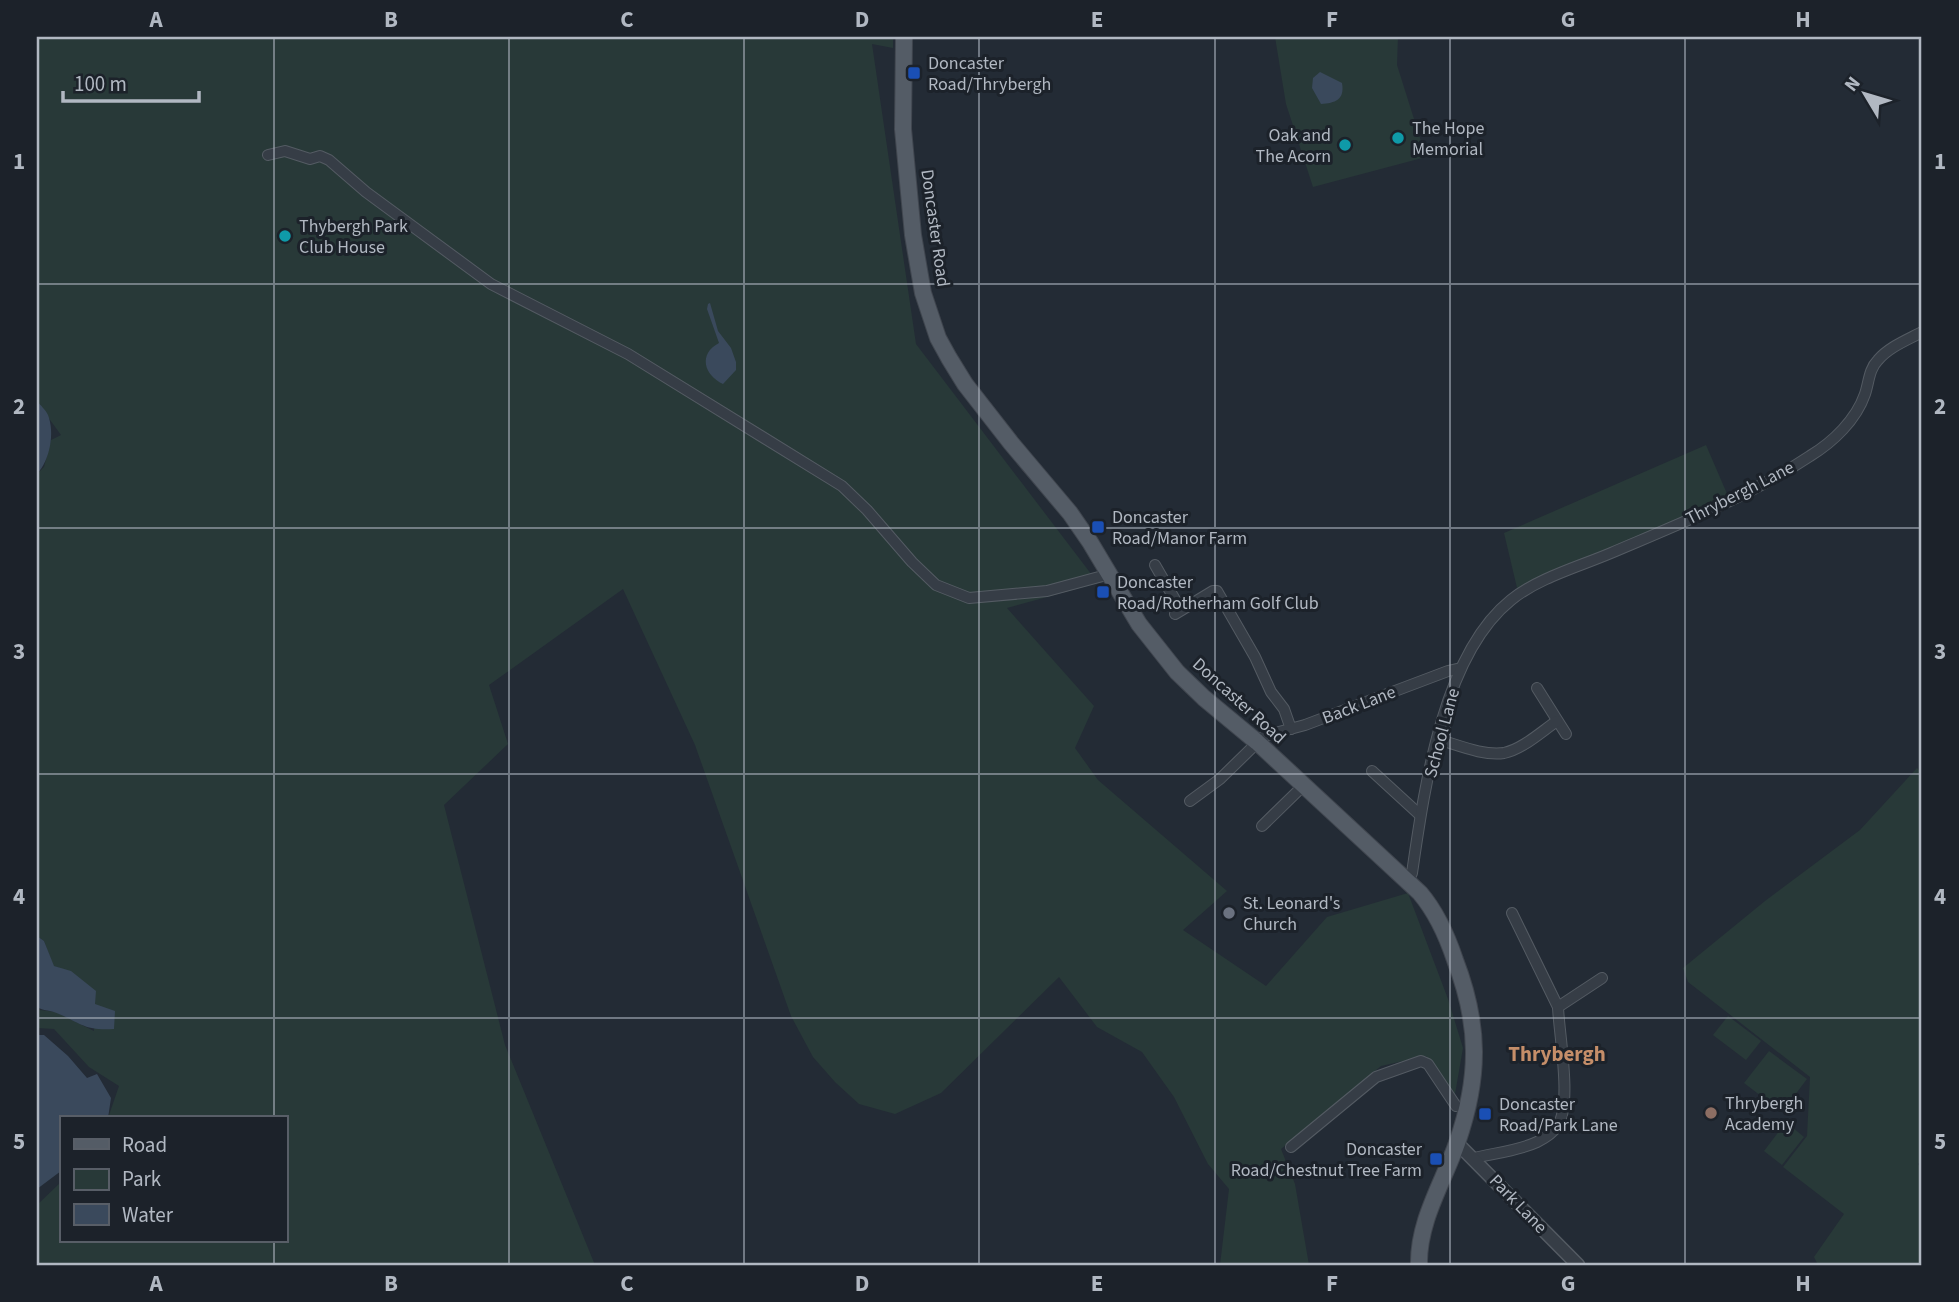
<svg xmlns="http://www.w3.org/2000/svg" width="1959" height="1302" viewBox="0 0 1959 1302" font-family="'Source Sans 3',sans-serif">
<rect width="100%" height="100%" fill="#232b35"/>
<g fill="#283938">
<path d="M 37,37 L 893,37 L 893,48 L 872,44 L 916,344 L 1098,583 L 1007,608 L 1094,706 L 1075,748 L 1098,780 L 1227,891 L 1183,930 L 1266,986 L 1327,917 L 1408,893 L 1448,999 L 1463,1048 L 1455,1094 L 1426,1056 L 1381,1066 L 1281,1149 L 1295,1184 L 1309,1265 L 1220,1265 L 1229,1189 L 1208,1164 L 1174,1097 L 1142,1052 L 1097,1027 L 1059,977 L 941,1093 L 895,1114 L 859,1104 L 835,1082 L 813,1057 L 791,1016 L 695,745 L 623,589 L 489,685 L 508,744 L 444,805 L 505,1045 L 595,1265 L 37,1265 L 37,1205 L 61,1182 L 61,1241 L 285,1241 L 285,1118 L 108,1118 L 119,1086 L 89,1067 L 54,1029 L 37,1028 L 37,1007 L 40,1010 L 56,1012 L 94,1031 C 95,996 90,977 53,966 L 44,941 L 37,936 L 37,474 L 44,467 L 51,440 L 61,435 L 37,402 Z"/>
<polygon points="1275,37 1398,37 1397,65 1426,157 1313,187 1286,104"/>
<polygon points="1706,445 1728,496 1518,592 1504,533"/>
<polygon points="1917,768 1922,773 1922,1160 1918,1164 1922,1170 1922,1265 1818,1265 1814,1257 1844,1214 1783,1167 1807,1136 1810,1077 1688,982 1683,968 1765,901 1860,830"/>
<polygon points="1728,1016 1761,1041 1746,1060 1713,1035"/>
<polygon points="1769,1051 1807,1079 1782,1112 1744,1083"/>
<polygon points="1786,1122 1804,1137 1782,1165 1764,1151"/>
</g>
<g fill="#3a495c">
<path d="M 1320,72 L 1342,83 C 1345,100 1335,103 1321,104 L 1312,88 L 1313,78 Z"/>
<path d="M 710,303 L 718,331 L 731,348 L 736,362 L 736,370 L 723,384 C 704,375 698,354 719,343 L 707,309 L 708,304 Z"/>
<path d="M 37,401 C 40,405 46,410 48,415 C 55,433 50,460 37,474 Z"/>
<path d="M 37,936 L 44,941 L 54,966 L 71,971 L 96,991 L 95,1004 L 115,1011 L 114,1029 C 86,1031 82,1024 59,1014 C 51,1010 43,1011 37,1007 Z"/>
<polygon points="37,1035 44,1035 68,1056 87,1078 97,1074 111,1098 108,1118 61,1118 61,1171 37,1189"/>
</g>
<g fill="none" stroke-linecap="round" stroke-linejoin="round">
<g stroke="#545b63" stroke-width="12">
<g id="minor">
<polyline points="268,155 285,151 310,159 320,156 329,160 366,192 491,284 628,354 842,486 867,510 912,562 936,585 969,598 1047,591 1110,574"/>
<polyline points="1155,565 1181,610"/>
<polyline points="1175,614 1213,591 1217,591 1255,657 1271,692 1284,709 1291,729"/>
<polyline points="1537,688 1566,734"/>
<path d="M 1437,739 C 1458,745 1483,756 1504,753 C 1523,749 1542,731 1557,721"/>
<polyline points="1372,771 1420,815"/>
<polyline points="1190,801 1220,779 1264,736 1305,725 1448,671 1461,668"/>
<polyline points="1262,826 1303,786"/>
<path d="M 1408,881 L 1412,873 C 1424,791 1442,655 1511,600 C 1538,578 1578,567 1611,553 C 1679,524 1748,497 1810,456 C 1833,442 1856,420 1865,394 C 1869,382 1869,369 1878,360 C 1889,347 1907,340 1922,332"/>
<polyline points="1512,913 1558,1007"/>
<polyline points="1291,1147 1376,1077 1421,1061 1428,1064 1456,1106"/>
<path d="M 1474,1158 C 1494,1153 1518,1151 1537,1142 C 1545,1138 1553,1133 1558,1125 C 1572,1103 1559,1034 1558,1007 L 1602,978"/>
</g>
</g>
<g stroke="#545b63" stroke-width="15">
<polyline id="tertiary" points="1457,1143 1578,1265"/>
</g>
<g stroke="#40464f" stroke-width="18">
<path id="primary" d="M 904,37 L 903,129 L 913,235 L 923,293 L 938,338 L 949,358 L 965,384 L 1011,443 L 1070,513 L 1090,542 L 1139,624 L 1177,672 L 1204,698 L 1257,742 L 1420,893 C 1437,913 1447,936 1455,960 C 1480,1025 1480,1077 1457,1143 C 1443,1183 1418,1221 1419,1265"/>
</g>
<use href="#minor" stroke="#363d46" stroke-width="10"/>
<use href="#tertiary" stroke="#363d46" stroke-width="12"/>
<use href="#primary" stroke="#545c66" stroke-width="16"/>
</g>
<path fill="none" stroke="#b1b8c2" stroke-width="2" stroke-opacity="0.55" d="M 274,37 L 274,1118M 509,37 L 509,1265M 744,37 L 744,1265M 979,37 L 979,1265M 1215,37 L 1215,1265M 1450,37 L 1450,1265M 1685,37 L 1685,1265M 37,284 L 1922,284M 37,528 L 1922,528M 37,774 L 1922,774M 37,1018 L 1922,1018M 274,1241 L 274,1265"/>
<g fill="#1a4fb4" stroke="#1c222a" stroke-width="2.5">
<rect x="907" y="66" width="14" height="14" rx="3.5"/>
<rect x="1091" y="520" width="14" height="14" rx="3.5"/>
<rect x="1096" y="585" width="14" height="14" rx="3.5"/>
<rect x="1478" y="1107" width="14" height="14" rx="3.5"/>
<rect x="1429" y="1152" width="14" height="14" rx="3.5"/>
</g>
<g fill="#0f9aa8" stroke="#1c222a" stroke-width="2.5">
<circle cx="1398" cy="138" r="7"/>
<circle cx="1345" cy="145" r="7"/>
<circle cx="285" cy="236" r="7"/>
</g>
<circle fill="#6b7280" stroke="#1c222a" stroke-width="2.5" cx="1229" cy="913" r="7"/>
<circle fill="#8d6e63" stroke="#1c222a" stroke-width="2.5" cx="1711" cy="1113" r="7"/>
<g text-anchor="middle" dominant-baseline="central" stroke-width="6" stroke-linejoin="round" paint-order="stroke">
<g font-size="18" fill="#b1b8c2" stroke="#1c222a" text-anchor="start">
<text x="928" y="63">Doncaster<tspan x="928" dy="21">Road/Thrybergh</tspan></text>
<text x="1412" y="128">The Hope<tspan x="1412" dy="21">Memorial</tspan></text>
<text x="1331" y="135" text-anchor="end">Oak and<tspan x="1331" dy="21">The Acorn</tspan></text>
<text x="299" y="226">Thybergh Park<tspan x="299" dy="21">Club House</tspan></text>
<text x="1112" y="517">Doncaster<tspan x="1112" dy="21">Road/Manor Farm</tspan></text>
<text x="1117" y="582">Doncaster<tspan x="1117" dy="21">Road/Rotherham Golf Club</tspan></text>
<text x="1243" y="903">St. Leonard's<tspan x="1243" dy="21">Church</tspan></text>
<text x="1725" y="1103">Thrybergh<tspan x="1725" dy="21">Academy</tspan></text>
<text x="1499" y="1104">Doncaster<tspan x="1499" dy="21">Road/Park Lane</tspan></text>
<text x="1422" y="1149" text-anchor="end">Doncaster<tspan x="1422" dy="21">Road/Chestnut Tree Farm</tspan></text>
</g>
<g font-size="18" fill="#b1b8c2" stroke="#1c222a">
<text transform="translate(935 228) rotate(82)">Doncaster Road</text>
<text transform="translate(1740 493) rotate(-27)">Thrybergh Lane</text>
<text transform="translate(1239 701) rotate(42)">Doncaster Road</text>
<text transform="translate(1359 705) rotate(-21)">Back Lane</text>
<text transform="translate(1442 733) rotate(-75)">School Lane</text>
<text transform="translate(1518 1204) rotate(46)">Park Lane</text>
</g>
<g font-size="21" font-weight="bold" fill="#c58e69" stroke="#1c222a">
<text x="1557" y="1054">Thrybergh</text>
</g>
</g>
<rect width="1959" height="1302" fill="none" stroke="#1c222a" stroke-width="77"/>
<rect x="60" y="1116" width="228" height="126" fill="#1c222a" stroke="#585e67" stroke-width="2"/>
<rect x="74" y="1139" width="35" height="10" fill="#545c66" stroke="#585e67" stroke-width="2"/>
<text x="122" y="1152" font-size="21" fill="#b1b8c2">Road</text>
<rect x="74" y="1169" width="35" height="21" fill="#283938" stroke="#585e67" stroke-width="2"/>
<text x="122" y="1186" font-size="21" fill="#b1b8c2">Park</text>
<rect x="74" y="1204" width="35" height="21" fill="#3a495c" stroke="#585e67" stroke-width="2"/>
<text x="122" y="1222" font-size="21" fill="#b1b8c2">Water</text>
<g transform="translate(1865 94) rotate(308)" stroke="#1c222a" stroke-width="5" paint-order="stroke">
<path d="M0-5L12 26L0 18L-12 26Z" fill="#b1b8c2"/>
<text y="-10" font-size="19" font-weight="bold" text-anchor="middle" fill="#b1b8c2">N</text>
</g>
<path d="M63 91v10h136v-10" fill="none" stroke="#b1b8c2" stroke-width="3.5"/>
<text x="74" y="91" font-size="21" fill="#b1b8c2" stroke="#1c222a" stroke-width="5" paint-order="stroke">100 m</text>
<rect x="38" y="38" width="1882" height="1226" fill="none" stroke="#b1b8c2" stroke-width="2.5"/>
<g font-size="23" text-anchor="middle" font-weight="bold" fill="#b1b8c2">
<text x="156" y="27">A</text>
<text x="391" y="27">B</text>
<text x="627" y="27">C</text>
<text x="862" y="27">D</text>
<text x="1097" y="27">E</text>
<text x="1332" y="27">F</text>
<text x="1568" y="27">G</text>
<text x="1803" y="27">H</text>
<text x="19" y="169">1</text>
<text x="1940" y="169">1</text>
<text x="19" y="414">2</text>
<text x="1940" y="414">2</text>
<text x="19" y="659">3</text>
<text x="1940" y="659">3</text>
<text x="19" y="904">4</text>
<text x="1940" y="904">4</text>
<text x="19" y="1149">5</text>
<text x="1940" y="1149">5</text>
<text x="156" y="1291">A</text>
<text x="391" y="1291">B</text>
<text x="627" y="1291">C</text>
<text x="862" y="1291">D</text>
<text x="1097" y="1291">E</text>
<text x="1332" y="1291">F</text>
<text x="1568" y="1291">G</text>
<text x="1803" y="1291">H</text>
</g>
</svg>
